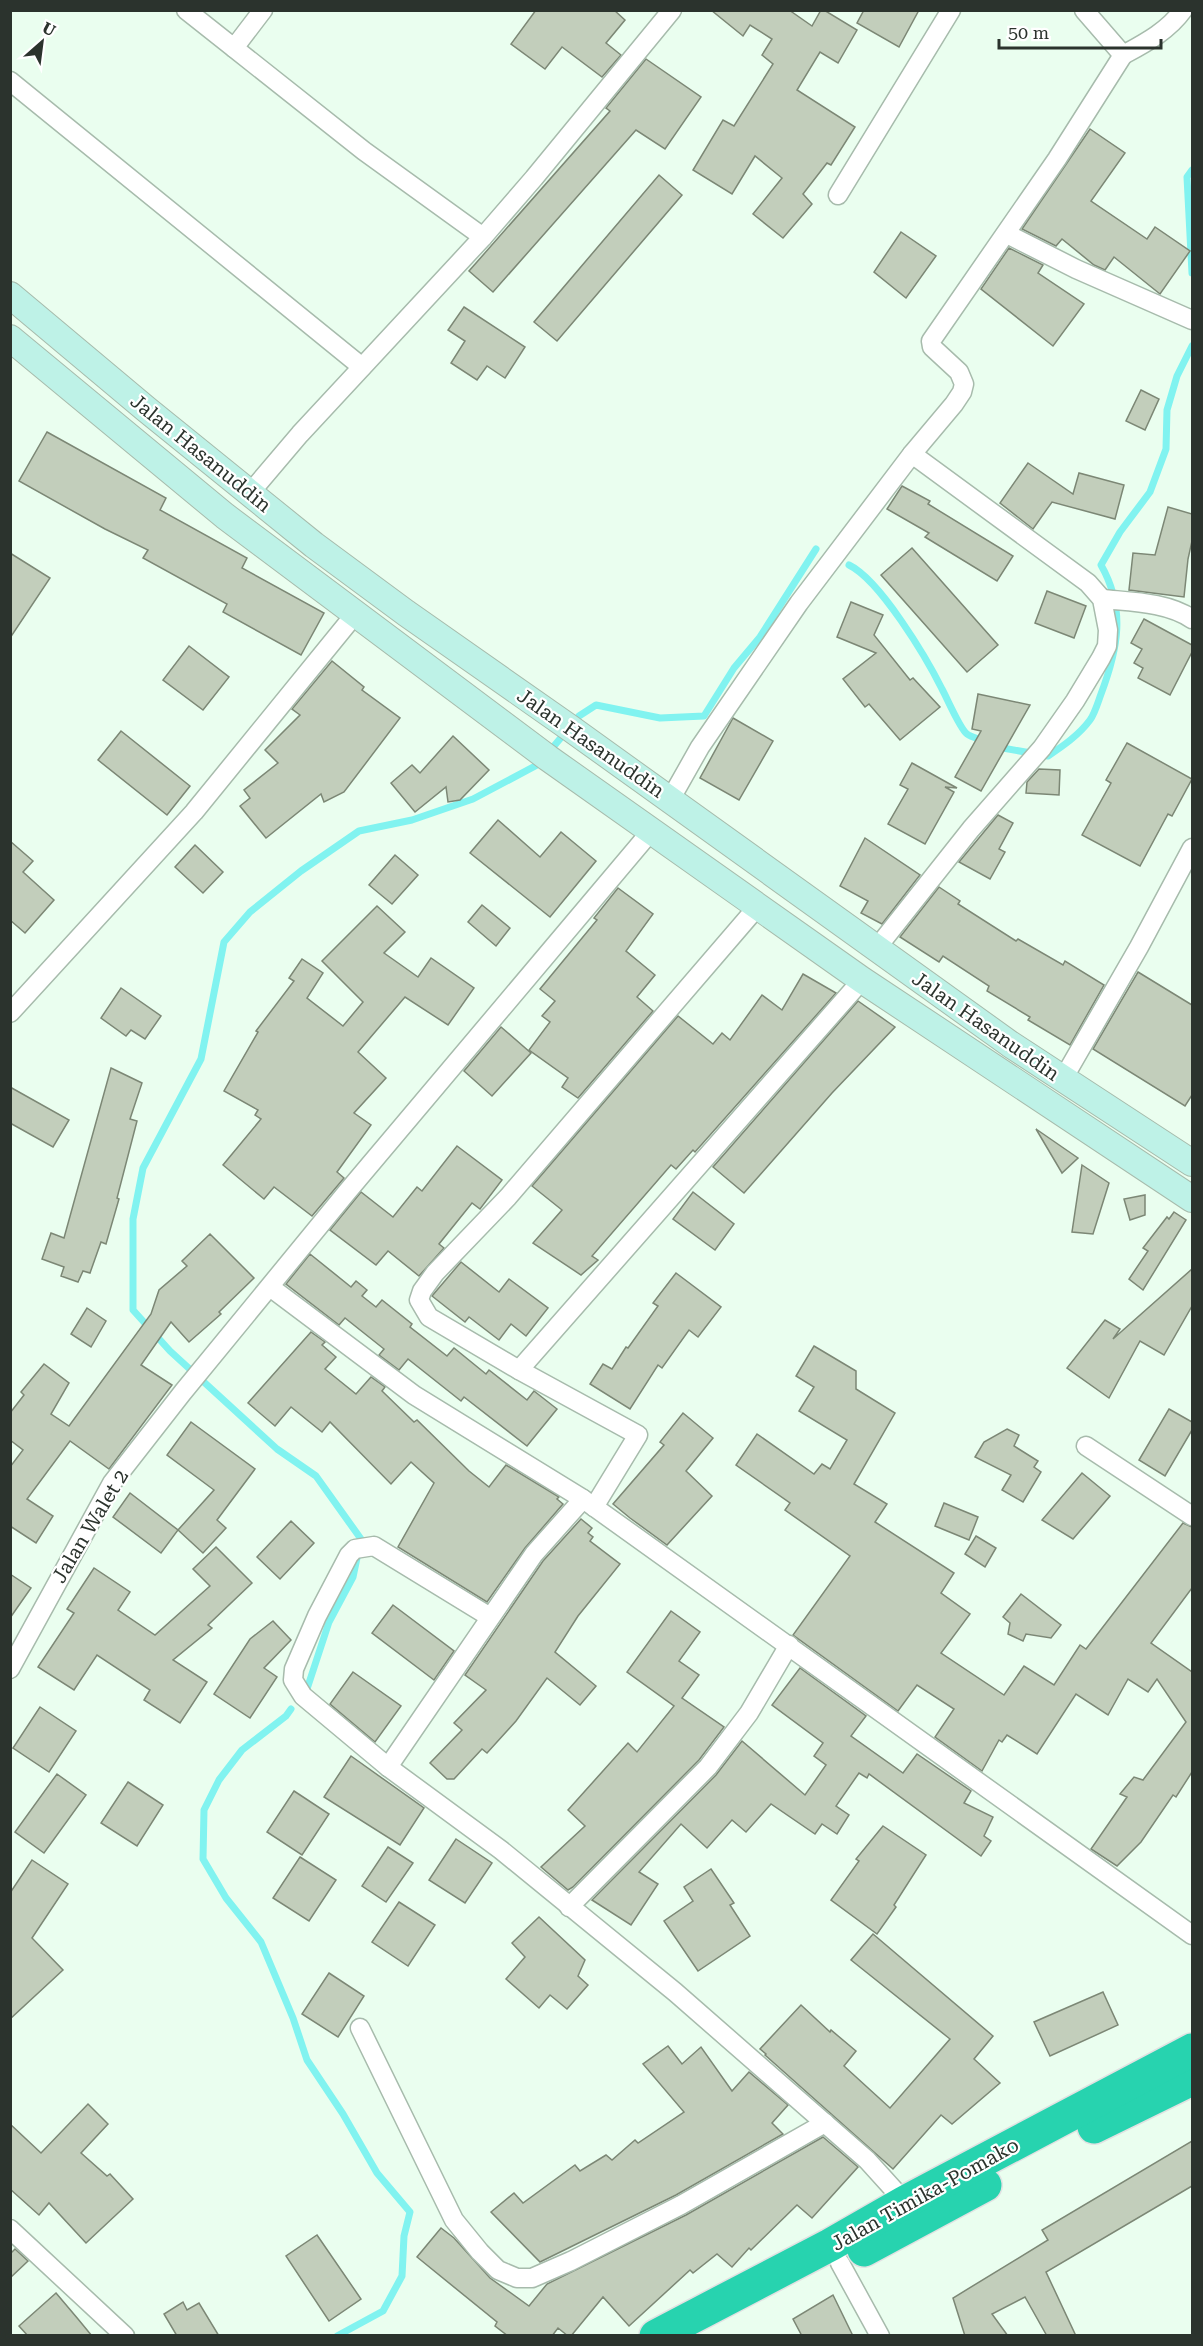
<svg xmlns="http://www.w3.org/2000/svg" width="1203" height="2346" viewBox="0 0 1203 2346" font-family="'Roboto Serif',serif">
<rect width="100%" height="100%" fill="#eafeef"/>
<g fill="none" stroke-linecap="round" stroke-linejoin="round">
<g stroke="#81f3f0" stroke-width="7">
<polyline points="1192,170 1187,177 1192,273"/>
<path d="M 849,565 C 880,580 926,657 942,689 C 947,698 960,729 967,734 C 971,737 979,739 984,741"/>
<path d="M 997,747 L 1048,756 C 1063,746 1079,735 1090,720 C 1095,713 1098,702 1101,694 C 1118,649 1126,609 1101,565 L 1120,532 L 1150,492 L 1166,449 L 1167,410 L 1177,376 L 1192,346"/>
<polyline points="549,752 579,716 596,705 660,718 704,716 734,668 760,637 816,549"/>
<polyline points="307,1689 329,1622 353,1577 361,1539 316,1476 277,1449 170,1351 133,1310 133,1219 143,1168 201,1059 224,942 250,912 301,871 359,831 412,820 473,799 539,764 542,760"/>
<polyline points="291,1709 286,1716 242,1750 219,1780 204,1810 203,1859 226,1898 261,1942 293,2018 307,2060 343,2114 377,2173 410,2212 404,2236 402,2276 383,2311 337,2336"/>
</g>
</g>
<g fill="#c2cebb" stroke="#7c8775" stroke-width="1.5">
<polygon points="536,10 614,10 625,20 606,43 621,55 602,77 562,47 545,69 511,44"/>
<polygon points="711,10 789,10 812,26 821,10 824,10 857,30 838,63 820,52 797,90 855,127 831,165 827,163 803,194 812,204 783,238 753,214 782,178 755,156 732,194 693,170 723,120 734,126 773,64 762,55 772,39 750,25 743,36"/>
<polygon points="864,10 919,10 899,47 857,23"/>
<polygon points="646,59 701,97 665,149 636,130 493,292 469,271 610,111 606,108"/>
<polygon points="1090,129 1125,153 1091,201 1147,239 1155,227 1190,251 1160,294 1114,257 1105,270 1094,265 1062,239 1056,246 1022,229"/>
<polygon points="659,175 682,195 557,341 534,322"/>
<polygon points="901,232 936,256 906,298 874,272"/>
<polygon points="1009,248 1043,265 1038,273 1084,304 1053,346 981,289"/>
<polygon points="464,307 525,347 505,378 487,366 477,380 451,363 465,341 448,330"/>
<polygon points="1141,390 1159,399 1145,430 1126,421"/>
<polygon points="47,432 166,498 160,510 247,558 242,568 324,613 301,655 223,612 227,604 143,558 148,550 105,529 19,481"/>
<polygon points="1028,463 1073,494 1079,473 1124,485 1115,519 1052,502 1033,529 1000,503"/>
<polygon points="902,486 930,501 928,504 1013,556 997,581 925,537 929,533 887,509"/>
<polygon points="1168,507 1192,514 1192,541 1188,559 1184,597 1129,590 1133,553 1155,555"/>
<polygon points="912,548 998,645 967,672 881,575"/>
<polygon points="10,553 50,578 10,638"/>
<polygon points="1047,591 1086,606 1074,638 1035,623"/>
<polygon points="851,602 883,615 874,635 910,680 913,678 940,707 900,740 869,704 865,707 843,679 876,653 837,637"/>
<polygon points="1144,619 1192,645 1192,652 1170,695 1138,678 1143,668 1134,663 1142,649 1131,643"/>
<polygon points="189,646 229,677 203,710 163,680"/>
<polygon points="332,661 364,687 362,690 400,718 344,792 324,802 321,794 266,838 240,806 250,798 244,790 278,763 265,750 300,715 292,709"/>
<polygon points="978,694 1030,705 981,791 955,777 981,731 972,729"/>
<polygon points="733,718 773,741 739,800 700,778"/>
<polygon points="121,731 190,786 167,815 98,760"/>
<polygon points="453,736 489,770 460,800 448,802 446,787 415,812 391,783 412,765 420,773"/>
<polygon points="1127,743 1192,779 1172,816 1168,814 1140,866 1082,835 1111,783 1106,780"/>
<polygon points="912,763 957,788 945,787 954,792 925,844 888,824 908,789 900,785"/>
<polygon points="1039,769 1060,770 1059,795 1026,793 1027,782"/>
<polygon points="998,815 1013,823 999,849 1005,852 990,879 959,862"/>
<polygon points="498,820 540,857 561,832 596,861 550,917 470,853"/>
<polygon points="865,838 920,875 882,924 861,913 868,901 840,886"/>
<polygon points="10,841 33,861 23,872 54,900 25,933 10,920"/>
<polygon points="195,845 223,872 203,893 175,867"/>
<polygon points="395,855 418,875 392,904 369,885"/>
<polygon points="939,887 960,901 958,904 1016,941 1018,939 1063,965 1065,961 1104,985 1070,1045 1028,1020 1030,1017 987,991 989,986 943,956 939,962 900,937"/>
<polygon points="618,888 653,914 626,951 655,975 637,997 653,1011 578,1098 562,1087 568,1078 529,1050 550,1022 542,1016 555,1001 540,989 597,920 594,918"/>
<polygon points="482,905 510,928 496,946 468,922"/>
<polygon points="377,906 405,932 384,953 418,977 431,958 474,988 448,1025 405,997 358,1052 386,1078 354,1113 371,1125 337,1172 344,1178 312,1216 274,1187 264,1199 223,1165 261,1119 255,1115 258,1110 224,1091 258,1032 256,1031 294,981 289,978 302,959 323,973 307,998 343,1026 363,1002 322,961"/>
<polygon points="1138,972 1192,1005 1192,1095 1185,1106 1093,1049"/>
<polygon points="803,974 836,993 695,1152 693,1150 676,1169 671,1165 592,1256 598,1260 581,1275 533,1243 562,1210 532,1186 678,1016 713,1044 722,1033 730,1040 762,995 782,1010"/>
<polygon points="121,988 161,1016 145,1039 131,1030 126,1036 101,1018"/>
<polygon points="858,1001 895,1027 832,1093 744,1193 713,1167"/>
<polygon points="501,1027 531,1053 492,1096 464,1071"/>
<polygon points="111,1068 142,1083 130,1119 137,1121 117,1198 119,1199 106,1244 101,1242 90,1273 83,1271 78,1282 61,1276 64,1267 42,1259 51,1233 64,1238"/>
<polygon points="10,1087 69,1120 53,1147 10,1123"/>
<polygon points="1036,1129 1078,1158 1062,1173"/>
<polygon points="457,1146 502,1180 480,1209 472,1203 439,1244 444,1248 419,1276 388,1251 376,1265 330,1230 361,1192 393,1217 417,1187 422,1191"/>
<polygon points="1082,1165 1109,1183 1093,1234 1072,1232"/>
<polygon points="693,1192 734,1224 715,1250 673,1219"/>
<polygon points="1145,1195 1145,1215 1130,1220 1124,1199"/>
<polygon points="1174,1212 1186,1220 1143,1290 1129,1279 1148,1251 1143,1248 1167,1217 1169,1219"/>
<polygon points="210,1234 254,1278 219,1312 221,1314 189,1342 171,1322 141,1365 172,1385 109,1469 70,1441 27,1499 53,1516 36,1543 10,1526 10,1467 23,1450 10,1440 10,1413 24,1395 21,1392 44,1364 69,1383 51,1414 69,1426 151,1314 159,1290 187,1266 182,1261"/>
<polygon points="310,1254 351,1287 356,1281 367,1290 362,1296 376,1307 382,1300 412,1324 410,1327 447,1356 454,1348 486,1374 489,1370 527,1400 534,1391 557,1409 527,1446 464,1397 461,1401 408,1359 399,1370 379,1355 384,1349 345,1318 339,1325 286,1284"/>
<polygon points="461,1262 499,1292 509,1279 548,1308 526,1336 511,1324 499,1340 469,1317 465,1322 432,1296"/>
<polygon points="1192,1269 1192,1306 1164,1355 1140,1341 1109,1398 1067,1368 1105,1320 1120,1329 1113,1339"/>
<polygon points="676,1273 721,1307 698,1337 689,1330 662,1368 658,1365 630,1409 590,1384 603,1364 612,1369 626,1347 628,1348 658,1306 653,1303"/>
<polygon points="87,1308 106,1321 91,1347 71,1334"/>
<polygon points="311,1332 325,1342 322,1345 336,1357 325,1369 356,1394 371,1377 385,1387 382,1391 414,1422 417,1420 469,1471 489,1487 506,1465 559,1497 557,1499 563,1504 525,1548 487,1602 398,1547 434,1483 411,1462 391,1484 330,1422 322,1432 291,1407 275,1426 248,1403"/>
<polygon points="814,1346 856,1371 856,1389 895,1413 854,1484 887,1504 875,1522 954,1573 941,1593 970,1614 941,1653 1004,1695 1024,1666 1054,1685 1080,1645 1086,1649 1183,1523 1192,1527 1192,1588 1151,1643 1192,1672 1192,1772 1176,1797 1173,1795 1141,1842 1117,1866 1091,1849 1127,1797 1120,1794 1134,1777 1143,1780 1186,1722 1157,1679 1148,1692 1128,1679 1108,1715 1076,1694 1037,1754 1007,1735 1002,1742 999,1740 982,1771 935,1737 954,1709 917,1685 898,1711 793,1635 850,1556 785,1510 790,1503 736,1465 757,1434 814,1474 822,1464 830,1469 847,1440 799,1411 814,1387 796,1376"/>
<polygon points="1169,1409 1192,1422 1192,1430 1165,1476 1139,1460"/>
<polygon points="683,1413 713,1438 686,1471 712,1496 667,1545 630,1518 613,1504 664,1445 660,1442"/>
<polygon points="191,1422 255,1469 217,1520 226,1528 203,1553 178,1530 214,1490 167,1455"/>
<polygon points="1007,1429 1019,1435 1014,1446 1038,1461 1034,1467 1041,1472 1023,1502 1002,1490 1011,1475 975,1457 984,1442"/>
<polygon points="1082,1473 1110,1496 1073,1539 1042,1520"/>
<polygon points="130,1493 178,1530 161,1553 113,1517"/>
<polygon points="944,1503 978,1517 969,1540 935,1526"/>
<polygon points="581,1519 592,1528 588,1533 593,1537 590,1541 620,1564 578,1616 555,1652 596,1686 580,1705 547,1678 516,1721 487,1753 482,1749 454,1779 447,1779 430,1763 462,1730 454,1723 486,1690 465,1675 543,1561"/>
<polygon points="291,1521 314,1543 280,1579 257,1557"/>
<polygon points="976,1536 996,1548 985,1567 965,1554"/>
<polygon points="216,1547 252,1583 208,1625 212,1628 173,1660 207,1682 180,1723 144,1700 150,1690 97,1655 74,1690 38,1667 74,1613 67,1609 94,1568 130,1592 118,1610 155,1635 210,1586 193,1569"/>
<polygon points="10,1574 31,1588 10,1618"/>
<polygon points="1021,1594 1061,1625 1051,1638 1026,1634 1023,1641 1008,1634 1010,1623 1003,1617"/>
<polygon points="393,1605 454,1651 434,1680 372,1633"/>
<polygon points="671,1611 700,1632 679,1661 699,1675 682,1698 724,1727 699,1760 573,1887 568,1890 541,1867 585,1826 568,1810 628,1743 637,1752 674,1706 627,1672"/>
<polygon points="273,1621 291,1640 264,1668 277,1677 250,1718 214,1694 250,1639"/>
<polygon points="800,1668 866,1716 851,1736 903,1773 917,1754 971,1791 964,1803 993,1817 984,1836 991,1841 981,1856 869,1774 867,1778 859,1773 836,1806 849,1815 837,1834 822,1824 815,1834 771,1804 746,1832 732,1820 707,1848 681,1824 639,1872 658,1884 631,1925 592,1900 716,1775 742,1741 805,1795 826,1765 814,1756 823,1743 772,1705"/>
<polygon points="353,1672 401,1706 375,1742 330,1704"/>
<polygon points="40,1707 76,1731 49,1772 13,1748"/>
<polygon points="351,1756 424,1808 400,1845 324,1797"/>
<polygon points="57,1774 86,1795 44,1853 15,1832"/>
<polygon points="128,1782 163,1805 137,1846 101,1823"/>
<polygon points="294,1791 329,1814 302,1855 267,1832"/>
<polygon points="883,1826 926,1855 894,1905 896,1907 877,1934 831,1900 859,1861 856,1859"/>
<polygon points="456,1839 492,1863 465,1903 429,1880"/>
<polygon points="388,1847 413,1863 386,1902 362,1886"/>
<polygon points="300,1857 336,1880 309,1921 273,1898"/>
<polygon points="32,1860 68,1884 32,1938 63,1970 10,2019 10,1893"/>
<polygon points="711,1869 734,1903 730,1905 750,1936 698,1971 664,1921 693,1901 684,1887"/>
<polygon points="399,1902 435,1925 408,1966 372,1942"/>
<polygon points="539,1917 585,1960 578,1976 588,1985 567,2009 550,1995 539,2008 506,1979 525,1957 512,1943"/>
<polygon points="873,1934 993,2036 974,2059 1000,2083 952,2124 941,2115 893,2169 765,2055 766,2054 760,2049 801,2005 830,2032 831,2030 856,2051 844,2066 890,2108 950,2039 851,1960"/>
<polygon points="329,1973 364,1996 338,2037 302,2014"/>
<polygon points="1103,1992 1118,2025 1050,2056 1034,2022"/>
<polygon points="668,2046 682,2064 701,2047 732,2091 749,2072 788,2105 772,2123 783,2134 676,2195 540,2262 491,2212 514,2193 523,2203 575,2165 580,2171 606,2155 612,2160 635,2140 638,2143 684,2112 643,2064"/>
<polygon points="88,2104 108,2124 81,2153 107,2176 110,2174 133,2199 86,2243 49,2203 39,2215 10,2189 10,2124 41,2153"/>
<polygon points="823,2137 858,2167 812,2218 797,2205 751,2250 749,2248 732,2267 717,2254 693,2273 690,2270 629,2326 603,2297 571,2336 568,2336 558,2328 552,2336 508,2336 495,2326 497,2322 417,2257 441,2228 454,2238 490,2278 529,2306 547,2284 686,2215"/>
<polygon points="1192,2141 1192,2186 1046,2272 1076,2336 1047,2336 1025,2297 992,2314 1008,2336 965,2336 953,2298 1048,2240 1042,2230"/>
<polygon points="317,2235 361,2299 329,2321 286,2256"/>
<polygon points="15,2249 28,2261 10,2278 10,2254"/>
<polygon points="56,2293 78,2319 92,2336 28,2336 19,2326"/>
<polygon points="833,2295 853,2336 802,2336 793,2319"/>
<polygon points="183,2302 187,2310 199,2303 219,2336 177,2336 164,2314"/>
</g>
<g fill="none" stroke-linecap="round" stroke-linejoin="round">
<g stroke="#a7bbac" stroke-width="21">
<g id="street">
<polyline points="186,10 234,48 263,10"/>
<polyline points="234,48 364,151 483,237 534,178 672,10"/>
<path d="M 1123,55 C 1145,43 1168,31 1183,10"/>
<polyline points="10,81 362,367"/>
<polyline points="838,195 951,10"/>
<polyline points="1007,234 1076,269 1192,320"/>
<polyline points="250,493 300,434 483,237"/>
<path d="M 1102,599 C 1131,602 1167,602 1192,619"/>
<polyline points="670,800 700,747 799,603 912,454"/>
<polyline points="876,949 971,829 1042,748 1075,701 1101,658 1107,646 1108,630 1102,599 1088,583 912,454 954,404 962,392 964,384 959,372 932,347 931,341 1057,159 1123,55 1084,10"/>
<polyline points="10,1013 194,812 356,613"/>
<polyline points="1063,1079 1139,947 1192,848"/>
<polyline points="270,1287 414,1395 583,1499 1192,1935"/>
<polyline points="519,1370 862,980"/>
<polyline points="1086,1446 1192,1516"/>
<polyline points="594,1507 638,1435 519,1370 429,1317 419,1300 422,1291 435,1273 508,1197 758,906"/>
<polyline points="490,1617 374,1546 355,1549 349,1555 317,1616 294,1669 293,1680 303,1696 388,1767 501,1850 675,1992 867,2160 905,2202"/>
<polyline points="10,1669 112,1483 183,1392 347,1192 652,830"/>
<polyline points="388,1767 534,1554 583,1499"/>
<polyline points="569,1907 708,1767 749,1713 789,1645"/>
<polyline points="360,2028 454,2220 480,2252 498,2270 517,2278 532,2278 571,2261 681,2205 825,2123"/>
<polyline points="10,2229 125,2336"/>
<polyline points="840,2263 880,2336"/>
</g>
</g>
<g stroke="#a7bbac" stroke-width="28">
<g id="secondary">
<polyline points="10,295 146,409 314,545 406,613 570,728 1010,1044 1192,1163"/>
<polyline points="10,338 225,516 548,758 862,980 1192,1199"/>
</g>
</g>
<g stroke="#e1e2e2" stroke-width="36">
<g id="highway">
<polyline points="1094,2127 1192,2079"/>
<polyline points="864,2250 985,2185"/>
<polyline points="656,2336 830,2245 905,2202 1192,2050"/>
</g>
</g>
<use href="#street" stroke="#fff" stroke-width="18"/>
<use href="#secondary" stroke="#bef2e7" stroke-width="26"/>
<use href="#highway" stroke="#27d3af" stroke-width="33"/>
</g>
<g text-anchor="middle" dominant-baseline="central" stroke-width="4.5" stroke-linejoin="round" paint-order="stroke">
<g font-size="20" fill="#2b332d" stroke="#fff">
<text transform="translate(201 453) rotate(39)">Jalan Hasanuddin</text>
<text transform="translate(591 743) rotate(35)">Jalan Hasanuddin</text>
<text transform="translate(986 1026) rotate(35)">Jalan Hasanuddin</text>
<text transform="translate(90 1526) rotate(-59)">Jalan Walet 2</text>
<text transform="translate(925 2194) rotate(-29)">Jalan Timika-Pomako</text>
</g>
</g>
<rect width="1203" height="2346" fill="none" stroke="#2b332d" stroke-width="24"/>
<g transform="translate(42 42) rotate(28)" stroke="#ffffff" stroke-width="4.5" paint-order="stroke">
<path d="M0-4.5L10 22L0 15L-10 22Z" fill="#2b332d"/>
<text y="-9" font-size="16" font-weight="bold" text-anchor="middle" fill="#2b332d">U</text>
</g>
<path d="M999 39v9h162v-9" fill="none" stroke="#2b332d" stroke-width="3"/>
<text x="1008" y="39" font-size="18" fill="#2b332d" stroke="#ffffff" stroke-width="4.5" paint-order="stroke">50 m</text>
</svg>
